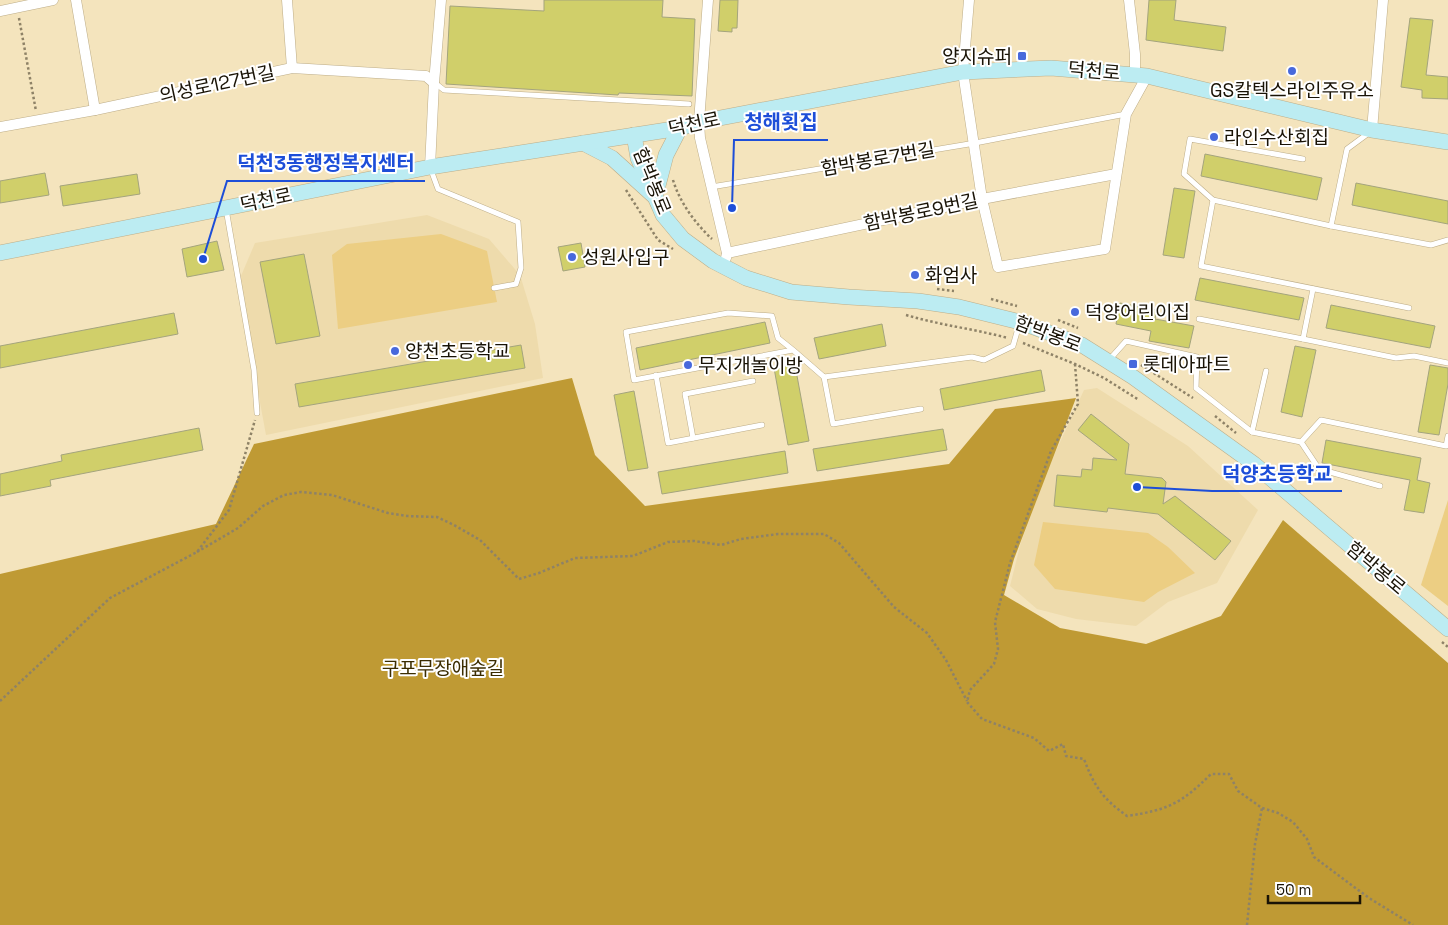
<svg xmlns="http://www.w3.org/2000/svg" width="1448" height="925" viewBox="0 0 1448 925" font-family="'Space Grotesk','Noto Sans KR',sans-serif">
<rect width="100%" height="100%" fill="#f4e4bd"/>
<g fill="#eedbac">
<polygon points="427,215 489,239 520,275 535,324 543,378 266,435 238,283 255,243"/>
<polygon points="1097,388 1188,446 1258,510 1217,583 1168,602 1136,626 1076,619 1037,609 1010,586 1021,542 1050,464 1084,390"/>
</g>
<g fill="#ecce83">
<polygon points="441,234 487,251 497,302 338,329 332,255 347,244"/>
<polygon points="1448,500 1448,606 1421,585"/>
<polygon points="1043,522 1148,533 1168,547 1195,573 1158,592 1144,602 1055,589 1034,565"/>
</g>
<polygon fill="#bf9a34" points="572,378 595,455 645,506 949,464 995,409 1076,398 1014,559 1004,595 1060,628 1146,644 1221,616 1283,520 1448,663 1448,925 0,925 0,574 216,524 254,444"/>
<g fill="#d0cf6a" stroke="#a4a47d">
<polygon points="544,0 663,0 662,17 695,19 692,96 619,93 618,95 446,84 450,6 544,11"/>
<polygon points="720,0 738,0 737,28 732,28 732,32 718,31"/>
<polygon points="1149,0 1176,0 1174,20 1226,27 1223,51 1146,40"/>
<polygon points="1410,18 1433,20 1426,75 1448,77 1448,99 1422,98 1422,90 1401,87"/>
<polygon points="1205,154 1322,178 1317,200 1201,176"/>
<polygon points="45,173 49,195 0,203 0,181"/>
<polygon points="137,174 140,194 63,206 60,186"/>
<polygon points="1356,183 1448,201 1448,224 1352,205"/>
<polygon points="1174,188 1195,191 1184,258 1163,255"/>
<polygon points="217,241 224,270 187,277 182,249"/>
<polygon points="581,243 585,267 563,271 558,247"/>
<polygon points="304,254 320,336 276,344 260,262"/>
<polygon points="1200,278 1304,298 1299,320 1195,300"/>
<polygon points="1120,303 1157,310 1155,319 1194,326 1189,348 1149,341 1151,331 1116,324"/>
<polygon points="1331,305 1435,326 1430,348 1326,328"/>
<polygon points="174,313 178,334 0,368 0,346"/>
<polygon points="765,322 770,343 640,370 636,348"/>
<polygon points="882,324 886,346 819,359 814,338"/>
<polygon points="521,345 525,368 299,407 295,384"/>
<polygon points="1295,346 1316,350 1302,417 1281,412"/>
<polygon points="795,365 809,441 788,445 774,368"/>
<polygon points="1430,365 1448,368 1448,384 1439,435 1418,432"/>
<polygon points="1041,370 1045,391 944,410 940,389"/>
<polygon points="634,391 648,468 628,471 614,395"/>
<polygon points="1091,414 1129,444 1125,474 1162,478 1166,482 1163,504 1175,496 1231,541 1215,560 1158,514 1108,508 1107,512 1054,506 1057,475 1081,477 1082,469 1092,470 1093,458 1117,460 1078,430"/>
<polygon points="199,428 203,450 50,480 51,486 0,496 0,474 62,461 61,455"/>
<polygon points="943,429 947,450 817,471 813,449"/>
<polygon points="1326,440 1421,458 1417,480 1430,483 1424,513 1404,510 1410,480 1322,463"/>
<polygon points="785,451 788,473 662,494 658,472"/>
</g>
<g fill="none" stroke-linecap="round" stroke-linejoin="round">
<g stroke="#bdad88" stroke-width="6">
<g id="service">
<polyline points="435,83 444,90 689,104"/>
<polyline points="1370,132 1347,149 1331,226 1431,245 1448,240"/>
<polyline points="1303,159 1190,139 1184,174 1213,200 1331,226"/>
<polyline points="431,170 438,189 518,222 521,268 516,284 494,288"/>
<polyline points="711,187 975,143 1126,114"/>
<polyline points="1213,200 1201,266 1409,308"/>
<polyline points="226,209 254,370 257,413"/>
<polyline points="1199,319 1303,339 1313,289"/>
<polyline points="1303,339 1396,358 1414,356 1448,363"/>
<polyline points="793,350 778,338 772,316 728,313 626,332 634,380 793,350 824,377 972,357 984,360 1013,346 1019,325"/>
<polyline points="1109,360 1126,341 1197,357 1196,388 1252,432"/>
<polyline points="1266,371 1252,432 1301,442 1321,420 1446,446 1448,436"/>
<polyline points="656,375 668,443 762,425"/>
<polyline points="824,377 833,424 921,409"/>
<polyline points="693,438 685,394 753,381"/>
<polyline points="1301,442 1319,469 1380,486"/>
</g>
</g>
<g stroke="#bdad88" stroke-width="11">
<g id="minor">
<polyline points="76,0 95,110"/>
<polyline points="287,0 292,68"/>
<polyline points="708,0 699,122 700,138 727,253 726,258"/>
<polyline points="969,0 963,72 982,199 998,267 1105,249 1126,114 1147,76"/>
<polyline points="1129,0 1135,54 1135,74"/>
<polyline points="0,11 53,0"/>
<polyline points="0,127 95,110 292,68 426,76 434,83"/>
<polyline points="1372,130 1383,0"/>
<polyline points="430,167 434,83 441,0"/>
<polyline points="727,253 982,199 1116,174"/>
</g>
</g>
<g stroke="#bdad88" stroke-width="16">
<g id="secondary">
<polyline points="634,135 638,158 663,215 683,239 713,261 746,278 791,292 849,297 918,301 959,307 1020,322 1082,345 1133,377 1254,464 1448,629"/>
<polyline points="583,143 612,158 655,197 666,155 680,128"/>
<polyline points="0,253 430,167 680,128 699,122 963,72 1051,68 1147,76 1372,130 1448,142"/>
</g>
</g>
<g stroke="#8e8267" stroke-width="2.5" stroke-dasharray="2.5 2.5" stroke-linecap="butt">
<polyline points="19,18 36,111"/>
<path d="M 673,180 C 680,203 695,223 712,239"/>
<polyline points="626,190 658,240 673,249"/>
<polyline points="937,289 954,291"/>
<polyline points="991,299 1017,306"/>
<path d="M 906,315 C 940,325 974,329 1008,338"/>
<polyline points="1058,320 1078,328"/>
<polyline points="1023,343 1075,364 1104,378 1139,400"/>
<path d="M 1075,364 L 1078,404 L 1051,451 L 1010,563 L 995,622 L 998,649 L 994,664 L 970,690 L 967,702 L 982,719 L 1034,738 L 1049,751 L 1063,744 L 1066,756 L 1084,759 C 1094,786 1103,799 1127,816 C 1168,810 1182,803 1211,774 L 1229,774 L 1238,791 L 1262,808 L 1278,813 L 1293,822 L 1307,839 L 1314,857 L 1369,898 L 1413,925"/>
<polyline points="1141,365 1193,398"/>
<polyline points="1215,416 1236,433"/>
<polyline points="197,552 238,528 263,506 284,495 301,492 332,495 388,513 407,516 437,517 454,525 480,540 519,579 539,573 575,558 633,556 668,542 694,541 721,545 741,539 778,534 824,534 839,543 894,607 927,633 946,660 967,701"/>
<polyline points="1442,642 1448,647"/>
<polyline points="0,701 110,598 197,552 229,510 255,420"/>
<polyline points="1247,925 1255,844 1262,808"/>
</g>
<use href="#service" stroke="#fff" stroke-width="5"/>
<use href="#minor" stroke="#fff" stroke-width="10"/>
<use href="#secondary" stroke="#bcecf2" stroke-width="15"/>
</g>
<g fill="#4869dc" stroke="#fff" stroke-width="2">
<rect x="1017" y="51" width="10" height="10" rx="2.5"/>
<circle cx="1292" cy="71" r="5"/>
<circle cx="1214" cy="137" r="5"/>
<circle cx="572" cy="257" r="5"/>
<circle cx="915" cy="275" r="5"/>
<circle cx="1075" cy="312" r="5"/>
<circle cx="395" cy="351" r="5"/>
<rect x="1128" y="359" width="10" height="10" rx="2.5"/>
<circle cx="688" cy="365" r="5"/>
</g>
<g text-anchor="middle" dominant-baseline="central" stroke-width="4" stroke-linejoin="round" paint-order="stroke">
<g font-size="19" fill="#191306" stroke="#fff" text-anchor="start">
<text x="1012" y="56" text-anchor="end">양지슈퍼</text>
<text x="1292" y="90" text-anchor="middle">GS칼텍스라인주유소</text>
<text x="1224" y="137">라인수산회집</text>
<text x="582" y="257">성원사입구</text>
<text x="925" y="275">화엄사</text>
<text x="1085" y="312">덕양어린이집</text>
<text x="405" y="351">양천초등학교</text>
<text x="1143" y="364">롯데아파트</text>
<text x="698" y="365">무지개놀이방</text>
</g>
<g font-size="19" fill="#191306" stroke="#fff">
<text transform="translate(1094 71) rotate(5)">덕천로</text>
<text transform="translate(217 84) rotate(-12)">의성로127번길</text>
<text transform="translate(694 124) rotate(-12)">덕천로</text>
<text transform="translate(878 159) rotate(-10)">함박봉로7번길</text>
<text transform="translate(652 181) rotate(68)">함박봉로</text>
<text transform="translate(266 200) rotate(-12)">덕천로</text>
<text transform="translate(921 212) rotate(-12)">함박봉로9번길</text>
<text transform="translate(1048 334) rotate(21)">함박봉로</text>
<text transform="translate(1376 568) rotate(40)">함박봉로</text>
</g>
<g font-size="19" fill="#3c2d01" stroke="#fff">
<text x="443" y="668">구포무장애숲길</text>
</g>
</g>
<path fill="none" stroke="#1d4ed8" stroke-width="2" d="M732 208L734 140H828M203 259L227 181H425M1137 487L1212 491H1342"/>
<g fill="#1d4ed8" stroke="#fff" stroke-width="2">
<circle cx="732" cy="208" r="5"/>
<circle cx="203" cy="259" r="5"/>
<circle cx="1137" cy="487" r="5"/>
</g>
<g font-size="20" text-anchor="middle" font-weight="bold" fill="#1d4ed8" stroke="#fff" stroke-width="4" stroke-linejoin="round" paint-order="stroke">
<text x="781" y="129">청해횟집</text>
<text x="326" y="170">덕천3동행정복지센터</text>
<text x="1277" y="481">덕양초등학교</text>
</g>
<path d="M1268 895v8h92v-8" fill="none" stroke="#191306" stroke-width="2.5"/>
<text x="1276" y="895" font-size="15" fill="#191306" stroke="#ffffff" stroke-width="4" paint-order="stroke">50 m</text>
</svg>
